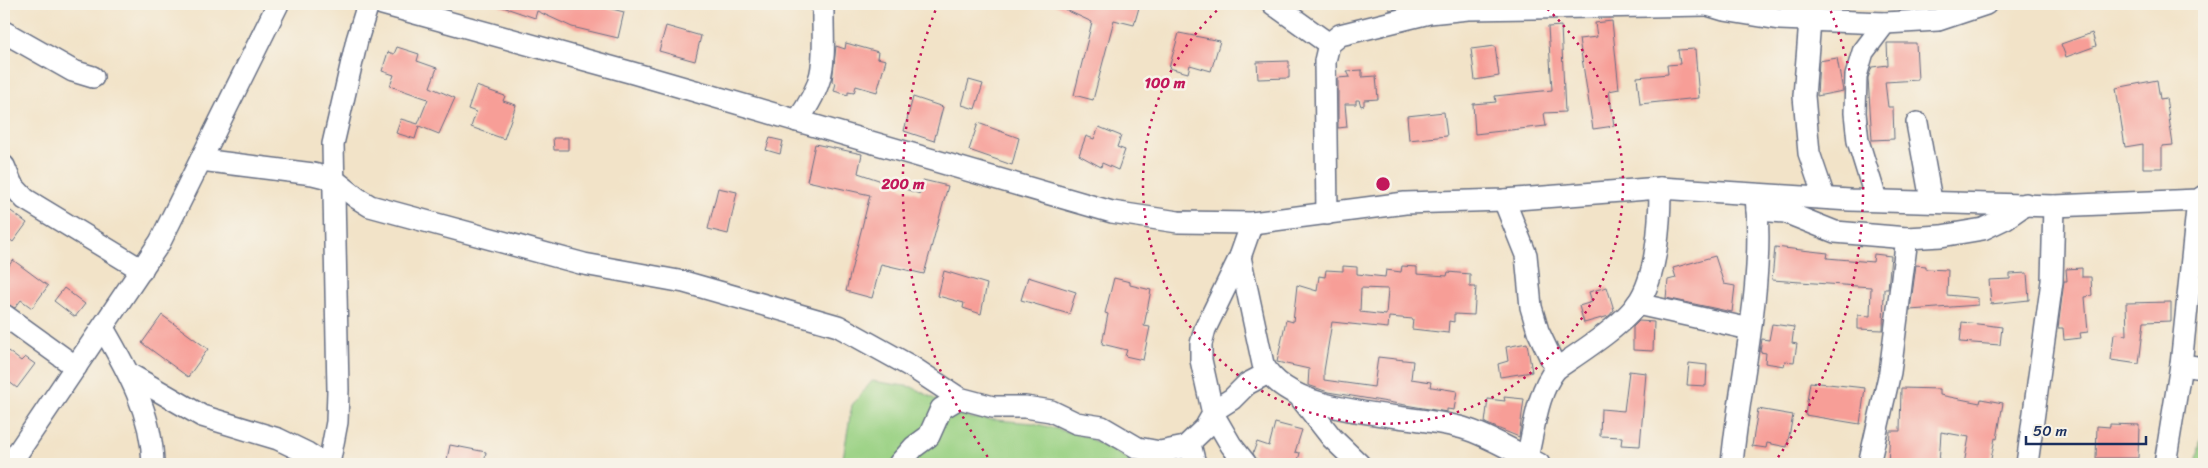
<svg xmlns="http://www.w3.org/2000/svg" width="2208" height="468" viewBox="0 0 2208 468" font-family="Sriracha,sans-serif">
<rect width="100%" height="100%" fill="#f7f3e8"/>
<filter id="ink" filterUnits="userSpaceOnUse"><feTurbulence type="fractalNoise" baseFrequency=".02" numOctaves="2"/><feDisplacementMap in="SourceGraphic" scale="10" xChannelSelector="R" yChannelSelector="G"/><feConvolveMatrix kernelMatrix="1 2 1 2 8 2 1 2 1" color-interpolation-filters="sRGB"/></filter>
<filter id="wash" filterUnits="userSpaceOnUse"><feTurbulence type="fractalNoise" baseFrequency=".0096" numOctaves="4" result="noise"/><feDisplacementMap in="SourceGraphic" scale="20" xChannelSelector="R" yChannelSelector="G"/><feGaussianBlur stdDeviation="1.12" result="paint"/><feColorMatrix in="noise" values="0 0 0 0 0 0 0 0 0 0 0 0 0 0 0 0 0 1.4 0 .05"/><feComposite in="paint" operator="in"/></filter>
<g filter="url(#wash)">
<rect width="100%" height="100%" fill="#f2e3c8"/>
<g fill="#9ad183" stroke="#5a8070">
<polygon points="872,381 912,387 971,418 1033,423 1085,436 1132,461 1165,464 842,464 852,405"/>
<polygon points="2204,422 2204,464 2196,464"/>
</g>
<g id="blocks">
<g fill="#f79e97" fill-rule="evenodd">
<polygon points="500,4 592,4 624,12 618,38 572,27 537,11 535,18 500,6"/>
<polygon points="1053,4 1140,4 1134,25 1114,20 1093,100 1074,95 1092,22"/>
<polygon points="1388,4 1414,4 1389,10"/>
<polygon points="1899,4 1943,4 1936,8 1898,10"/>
<polygon points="1612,21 1619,89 1609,91 1614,126 1593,129 1579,39 1597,37 1595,23"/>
<polygon points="666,26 701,36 695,61 659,51"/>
<polygon points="1561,26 1565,112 1544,113 1546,126 1475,134 1473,104 1496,102 1495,96 1552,90 1548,27"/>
<polygon points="1179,33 1220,41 1211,71 1190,65 1188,73 1169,68"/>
<polygon points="2092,33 2096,46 2066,57 2061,44"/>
<polygon points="846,43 878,52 877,58 886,60 877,92 856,86 854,93 848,92 848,95 834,91 836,83 832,82 836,46 845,49"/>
<polygon points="1887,43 1916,43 1918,80 1885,82 1888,107 1893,107 1894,139 1872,140 1868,78 1872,67 1888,65"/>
<polygon points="1495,46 1499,76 1475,80 1471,49"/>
<polygon points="397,47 419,54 417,61 437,68 430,87 455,98 439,134 419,126 415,139 396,133 401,119 418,124 428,99 390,86 394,75 382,71 388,52 394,54"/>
<polygon points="1695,49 1699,98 1640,104 1637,77 1668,74 1667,65 1680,64 1678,50"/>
<polygon points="1837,58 1843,91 1817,96 1819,61"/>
<polygon points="1289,61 1289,78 1258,79 1257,62"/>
<polygon points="1362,70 1362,77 1376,76 1378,99 1364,100 1364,105 1361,106 1359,100 1356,100 1356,104 1345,104 1347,127 1338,128 1338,78 1350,77 1347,71"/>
<polygon points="969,80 983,84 975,109 962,105"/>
<polygon points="2157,80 2160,99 2166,98 2173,145 2162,146 2162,168 2143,168 2143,144 2125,147 2116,88"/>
<polygon points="476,86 505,96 503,101 516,105 504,139 471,127 476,112 468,109"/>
<polygon points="913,97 943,107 934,141 904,131"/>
<polygon points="1444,112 1447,136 1409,140 1407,116"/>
<polygon points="978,123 1019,138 1012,165 969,150"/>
<polygon points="1099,127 1121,136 1117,147 1125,150 1118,170 1102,163 1101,167 1079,155 1086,136 1094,139"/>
<polygon points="553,138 568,138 568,150 554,150"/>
<polygon points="770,138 783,141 780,154 766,150"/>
<polygon points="815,144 862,154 858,173 920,194 923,180 948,186 924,274 881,264 872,298 846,291 870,195 807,181"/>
<polygon points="718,188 737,192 728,234 708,229"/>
<polygon points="4,206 27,223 13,242 4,235"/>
<polygon points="1775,247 1828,253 1827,258 1873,262 1874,254 1891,256 1888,289 1884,289 1883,330 1858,329 1858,315 1870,316 1871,287 1772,280"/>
<polygon points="1715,256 1724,284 1735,286 1732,312 1666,298 1668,280 1676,278 1673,268"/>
<polygon points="13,260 48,286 32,308 21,300 15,308 4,303 4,272"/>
<polygon points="1916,265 1926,266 1926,269 1948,270 1947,295 1978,298 1978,305 1910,310"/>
<path d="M 1343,266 L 1357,267 L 1357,274 L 1385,277 L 1386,270 L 1401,272 L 1402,266 L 1417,267 L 1417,274 L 1447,276 L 1448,272 L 1470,274 L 1470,287 L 1476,287 L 1474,315 L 1454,314 L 1454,322 L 1449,321 L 1448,333 L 1412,329 L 1413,319 L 1389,317 L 1388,328 L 1332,322 L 1324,371 L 1324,380 L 1374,387 L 1378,357 L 1413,361 L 1411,379 L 1431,382 L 1430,387 L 1432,387 L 1457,391 L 1454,410 L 1447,409 L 1447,412 L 1328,392 L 1308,385 L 1309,369 L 1277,362 L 1286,320 L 1293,322 L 1297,285 L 1317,291 L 1319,276 L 1325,277 L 1326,270 L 1343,271 ZM 1361,288 L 1388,289 L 1386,315 L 1360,312 Z"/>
<polygon points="2082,268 2082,277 2091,277 2092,296 2085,297 2088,332 2080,333 2081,338 2064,340 2063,328 2058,328 2064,281 2067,281 2066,269"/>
<polygon points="944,271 987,284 981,314 963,308 964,303 938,296"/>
<polygon points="2027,273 2029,300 1991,304 1989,280 2010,279 2010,274"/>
<polygon points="1028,277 1076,292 1069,314 1021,300"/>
<polygon points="1114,278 1130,282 1130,285 1151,290 1144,326 1150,327 1143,360 1125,356 1127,350 1102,344 1108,314 1105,313"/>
<polygon points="1607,287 1614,310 1609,316 1584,323 1579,306 1592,302 1589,292"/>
<polygon points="64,288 85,304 75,317 54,301"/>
<polygon points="2171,302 2171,321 2144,322 2139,364 2111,360 2114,334 2127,335 2126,303"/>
<polygon points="162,315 208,349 188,377 142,343"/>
<polygon points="1639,321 1654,322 1653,351 1633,350 1633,327"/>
<polygon points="1962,322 2002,327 2000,345 1960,342"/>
<polygon points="1772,324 1794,327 1792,343 1797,344 1794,362 1785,361 1784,366 1765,363 1766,353 1760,352 1762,339 1769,340"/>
<polygon points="1527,343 1532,372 1500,377 1498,364 1508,361 1506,347"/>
<polygon points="4,348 21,361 25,357 35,364 17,388 4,378"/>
<polygon points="1689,363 1707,365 1706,386 1687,385"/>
<polygon points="1629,371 1646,373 1640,446 1621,445 1622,437 1600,436 1601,409 1624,411"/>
<polygon points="1810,382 1865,388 1860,424 1805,415"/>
<polygon points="1901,388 1940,389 1940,395 1980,403 1981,399 2003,403 1997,439 1995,438 1990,464 1964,464 1969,437 1941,432 1939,464 1888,464 1890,431 1900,431"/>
<polygon points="1504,397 1524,399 1519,437 1485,423 1488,399 1505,401"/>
<polygon points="1758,409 1793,415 1787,447 1767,443 1766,448 1752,446"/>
<polygon points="1275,423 1302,430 1295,452 1300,453 1297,464 1258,464 1253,453 1257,442 1269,446"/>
<polygon points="2110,424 2139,425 2138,458 2096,458 2097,426 2110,427"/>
<polygon points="450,445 486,452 484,464 446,464"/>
</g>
</g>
</g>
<g filter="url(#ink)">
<use href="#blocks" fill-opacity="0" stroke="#666e83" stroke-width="1"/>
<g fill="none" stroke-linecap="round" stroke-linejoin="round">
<g stroke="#666e83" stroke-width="24">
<g id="minor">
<polyline points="382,4 633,73 1112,212 1178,222 1252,223 1405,203 1504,200 1660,188 1850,200 2054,206 2198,200 2204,196"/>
<polyline points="1273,4 1329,44"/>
<polyline points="1704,4 1724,10 1779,19 1885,23 1938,20 1986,4"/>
<polyline points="1810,21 1804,96 1809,153 1824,197"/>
<polyline points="4,32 73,71 93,77"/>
<path d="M 797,121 C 831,75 822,56 823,4"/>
<polyline points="1917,123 1931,200"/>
<polyline points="201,160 313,174 333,179 357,198 370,206 584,264 684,282 838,326 912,367 959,398 993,407 1025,407 1051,411 1076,423 1102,427 1138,448 1160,452 1185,447 1205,428 1213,414 1201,360 1201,344 1205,329 1240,257 1252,223"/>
<polyline points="4,166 12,185 25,199 142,270"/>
<polyline points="1876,199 1858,141 1855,113 1856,76 1863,52 1885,23"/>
<polyline points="1504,200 1526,255 1531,307 1538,331 1556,369"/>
<polyline points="1757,210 1785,212 1835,232 1907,238 1941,236 1983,229 2006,218 2026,204"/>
<polyline points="1327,214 1325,61 1329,44 1340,35 1429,13 1468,9 1707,5"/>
<path d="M 1240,257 L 1263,364 C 1291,419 1410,412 1463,428 C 1490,436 1514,452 1539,464"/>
<polyline points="1637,304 1750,329"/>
<polyline points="4,315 76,367"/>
<path d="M 103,328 C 128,371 152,413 153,464"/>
<polyline points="2181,365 2204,368"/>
<polyline points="131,375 202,416 278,439 307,453 324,464"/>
<polyline points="1300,397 1332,438 1359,464"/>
<polyline points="1213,411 1232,399 1247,384 1268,373"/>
<polyline points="1213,414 1231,445 1246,464"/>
<polyline points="1190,444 1195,464"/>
<path d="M 1527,458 C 1534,430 1537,392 1556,369 C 1579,353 1622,326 1637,304 C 1657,278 1660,221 1660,188"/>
<polyline points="10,464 160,242 278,4"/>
<polyline points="329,464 337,422 338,390 333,144 357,40 368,4"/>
<polyline points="899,464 914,447 929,436 941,409 959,398"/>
<path d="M 1732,464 C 1740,375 1765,287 1756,196"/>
<polyline points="1869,464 1890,372 1907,238"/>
<polyline points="2027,464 2052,281 2054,206"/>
<polyline points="2165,464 2181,365 2198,200 2204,203"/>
</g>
</g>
<use href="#minor" stroke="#fff" stroke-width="21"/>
</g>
</g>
<g fill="none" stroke="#c2185b" stroke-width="2.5" stroke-dasharray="2.5 5">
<path d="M1542 4A240 240 0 1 1 1224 4"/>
<path d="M992 463A480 480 0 0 1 938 4M1828 4A480 480 0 0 1 1774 463"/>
</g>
<circle cx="1383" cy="184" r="8" fill="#c2185b" stroke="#f7f3e8" stroke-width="2.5"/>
<g font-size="15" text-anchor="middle" font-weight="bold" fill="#c2185b" stroke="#f7f3e8" stroke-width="5" stroke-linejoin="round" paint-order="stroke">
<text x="1165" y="88">100 m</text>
<text x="903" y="189">200 m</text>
</g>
<rect width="2208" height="468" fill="none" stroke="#f7f3e8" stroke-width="20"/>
<path d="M2026 436v8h120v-8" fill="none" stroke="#1b2f5e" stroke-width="2.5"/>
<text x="2033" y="436" font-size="15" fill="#1b2f5e" stroke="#f7f3e8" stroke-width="4" paint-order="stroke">50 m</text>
</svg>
